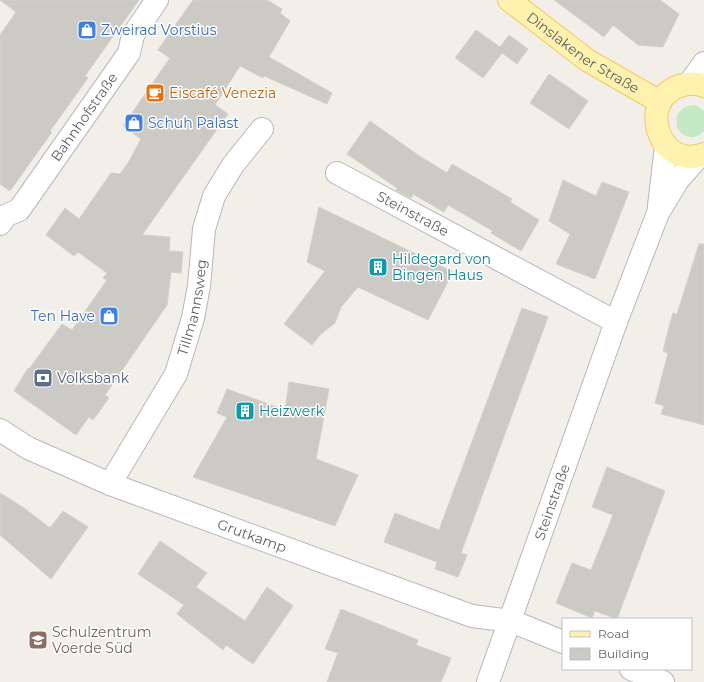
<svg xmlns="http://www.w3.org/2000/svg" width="704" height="682" viewBox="0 0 704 682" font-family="Montserrat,sans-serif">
<rect width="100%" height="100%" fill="#f1efe8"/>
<path fill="#c5e8c5" d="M 695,105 L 704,111 L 704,131 C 695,141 684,138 677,128 C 674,114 681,106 695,105 Z"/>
<g fill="#cccac5" stroke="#d6d1c6">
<polygon points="0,0 139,0 85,76 88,78 50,131 52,132 10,191 0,184 0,35 16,12"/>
<polygon points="193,0 267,0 282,9 280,13 290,21 269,57 332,93 327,104 264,76 263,78 240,66 215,105 228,114 142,235 170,237 169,251 183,252 181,273 171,272 167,305 105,395 109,398 93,420 89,417 76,435 14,391 28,368 29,369 62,324 72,330 107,280 103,278 107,273 78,252 74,256 46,235 65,208 79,219 111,173 120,174 128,163 141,139 123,126 170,58 158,50"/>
<polygon points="554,0 660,0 679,14 663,47 638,45 613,25 604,37"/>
<polygon points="476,30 500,47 509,35 528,49 517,64 502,53 483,78 455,58"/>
<polygon points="549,74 588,101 569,129 530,103"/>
<polygon points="370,121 418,155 447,173 452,164 512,199 510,202 539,220 521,251 491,233 493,231 448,205 444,212 413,194 411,198 396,190 397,188 347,154"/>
<polygon points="563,180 596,196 602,182 629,192 595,279 556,264 570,234 549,221"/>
<polygon points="319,207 453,272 428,320 358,287 341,307 335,323 320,335 312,345 284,324 325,271 307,262"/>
<polygon points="699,244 704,244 704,425 661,414 664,406 655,403 668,353 663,351 669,327 673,313 677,314"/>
<polygon points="522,308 548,317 461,553 467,555 458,577 435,569 437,562 384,542 395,513 439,530"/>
<polygon points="289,382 329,389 316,459 358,475 335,526 193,477 227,417 217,413 227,389 285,410"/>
<polygon points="607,467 665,491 617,619 595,611 592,618 556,603 572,563 591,570 613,515 592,507"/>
<polygon points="0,493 24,508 50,528 63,511 88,527 51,579 0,535"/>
<polygon points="160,541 207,573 196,587 245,621 267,587 293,606 253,664 226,645 223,650 177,614 184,605 138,574"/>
<polygon points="341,609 418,640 416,645 451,658 441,682 327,682 338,653 325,649"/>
</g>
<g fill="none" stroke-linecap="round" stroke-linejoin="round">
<g stroke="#b5b8bc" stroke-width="24">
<g id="minor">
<polyline points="689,84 704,63"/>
<path id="s1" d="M 337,173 L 616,322"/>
<polyline points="659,206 666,146"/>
<path id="s2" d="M 0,224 L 7,215 L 19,210 L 129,53 L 133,35 L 157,0"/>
<path id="s3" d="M 0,430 L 28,448 L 110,484 L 472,616 L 511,621 L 563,642"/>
<path id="s4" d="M 110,484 L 176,374 L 193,318 L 199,286 L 204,229 L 214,196 L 233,165 L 262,129"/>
<polyline points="631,669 663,682"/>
<path id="s5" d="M 488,682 L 616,322 L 658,213 L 678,180 L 699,156"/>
</g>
</g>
<g stroke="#f2c960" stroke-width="24">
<g id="major">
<path id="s6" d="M 509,0 L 587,60 L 660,102"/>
<path d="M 704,86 C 697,83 690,83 683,85 C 635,97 658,172 704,154"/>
</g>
</g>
<use href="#minor" stroke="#fff" stroke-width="22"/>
<use href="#major" stroke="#fff2af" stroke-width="22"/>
</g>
<defs>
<g id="shop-square" transform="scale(1)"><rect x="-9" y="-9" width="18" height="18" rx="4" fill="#3f7fe0" stroke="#fff"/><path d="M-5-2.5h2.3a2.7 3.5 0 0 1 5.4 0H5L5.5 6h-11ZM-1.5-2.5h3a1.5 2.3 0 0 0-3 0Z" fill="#fff"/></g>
<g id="cafe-square" transform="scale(1)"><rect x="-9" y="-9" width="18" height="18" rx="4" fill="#e8710a" stroke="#fff"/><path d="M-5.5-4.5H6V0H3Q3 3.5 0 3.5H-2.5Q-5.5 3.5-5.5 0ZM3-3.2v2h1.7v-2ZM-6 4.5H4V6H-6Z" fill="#fff"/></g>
<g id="building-square" transform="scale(1)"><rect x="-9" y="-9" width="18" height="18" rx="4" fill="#0f9aa8" stroke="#fff"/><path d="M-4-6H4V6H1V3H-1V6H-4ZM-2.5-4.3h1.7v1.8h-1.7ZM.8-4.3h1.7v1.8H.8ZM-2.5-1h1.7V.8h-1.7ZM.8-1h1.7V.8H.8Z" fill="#fff"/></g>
<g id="bank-square" transform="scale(1)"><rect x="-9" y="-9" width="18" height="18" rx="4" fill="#5c6f8a" stroke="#fff"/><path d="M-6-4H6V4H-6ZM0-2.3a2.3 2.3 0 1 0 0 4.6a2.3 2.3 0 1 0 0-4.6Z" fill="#fff"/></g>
<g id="school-square" transform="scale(1)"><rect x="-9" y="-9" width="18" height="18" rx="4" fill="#8d6e63" stroke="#fff"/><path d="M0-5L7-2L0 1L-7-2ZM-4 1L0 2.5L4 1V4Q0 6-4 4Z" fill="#fff"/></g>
</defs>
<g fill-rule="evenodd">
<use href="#shop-square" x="87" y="30"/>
<use href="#cafe-square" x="155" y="93"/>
<use href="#shop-square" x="134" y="123"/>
<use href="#building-square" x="378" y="267"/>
<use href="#shop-square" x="109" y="316"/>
<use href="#bank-square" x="43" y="378"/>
<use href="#building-square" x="245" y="411"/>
<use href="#school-square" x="38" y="640"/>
</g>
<g text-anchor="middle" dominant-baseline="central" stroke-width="3" stroke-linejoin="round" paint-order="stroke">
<g font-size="14" fill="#366cbe" stroke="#fff" text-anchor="start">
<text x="101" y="30">Zweirad Vorstius</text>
<text x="148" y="123">Schuh Palast</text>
<text x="95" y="316" text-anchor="end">Ten Have</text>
</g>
<g font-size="14" fill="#5f6368" stroke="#fff">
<text stroke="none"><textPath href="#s6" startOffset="91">Dinslakener Straße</textPath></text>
<text stroke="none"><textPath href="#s2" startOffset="138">Bahnhofstraße</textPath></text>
<text stroke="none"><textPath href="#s1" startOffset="86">Steinstraße</textPath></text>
<text stroke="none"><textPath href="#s4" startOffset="197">Tillmannsweg</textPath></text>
<text stroke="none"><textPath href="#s5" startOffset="191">Steinstraße</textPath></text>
<text stroke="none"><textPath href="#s3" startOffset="274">Grutkamp</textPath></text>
</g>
<g font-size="14" fill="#c56008" stroke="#fff" text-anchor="start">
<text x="169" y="93">Eiscafé Venezia</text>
</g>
<g font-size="14" fill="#0d838f" stroke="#fff" text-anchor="start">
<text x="392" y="259">Hildegard von<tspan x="392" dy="16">Bingen Haus</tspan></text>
<text x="259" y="411">Heizwerk</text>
</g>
<g font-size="14" fill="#4e5e75" stroke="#fff" text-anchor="start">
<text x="57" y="378">Volksbank</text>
</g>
<g font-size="14" fill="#785e54" stroke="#fff" text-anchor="start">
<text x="52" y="632">Schulzentrum<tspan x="52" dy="16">Voerde Süd</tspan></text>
</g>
</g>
<rect x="562" y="618" width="130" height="52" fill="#ffffff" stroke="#bfc1c3"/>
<rect x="570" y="631" width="20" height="6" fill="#fff2af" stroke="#bfc1c3"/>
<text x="598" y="638" font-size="12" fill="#5f6368">Road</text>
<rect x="570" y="648" width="20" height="12" fill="#cccac5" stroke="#bfc1c3"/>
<text x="598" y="658" font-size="12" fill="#5f6368">Building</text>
</svg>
